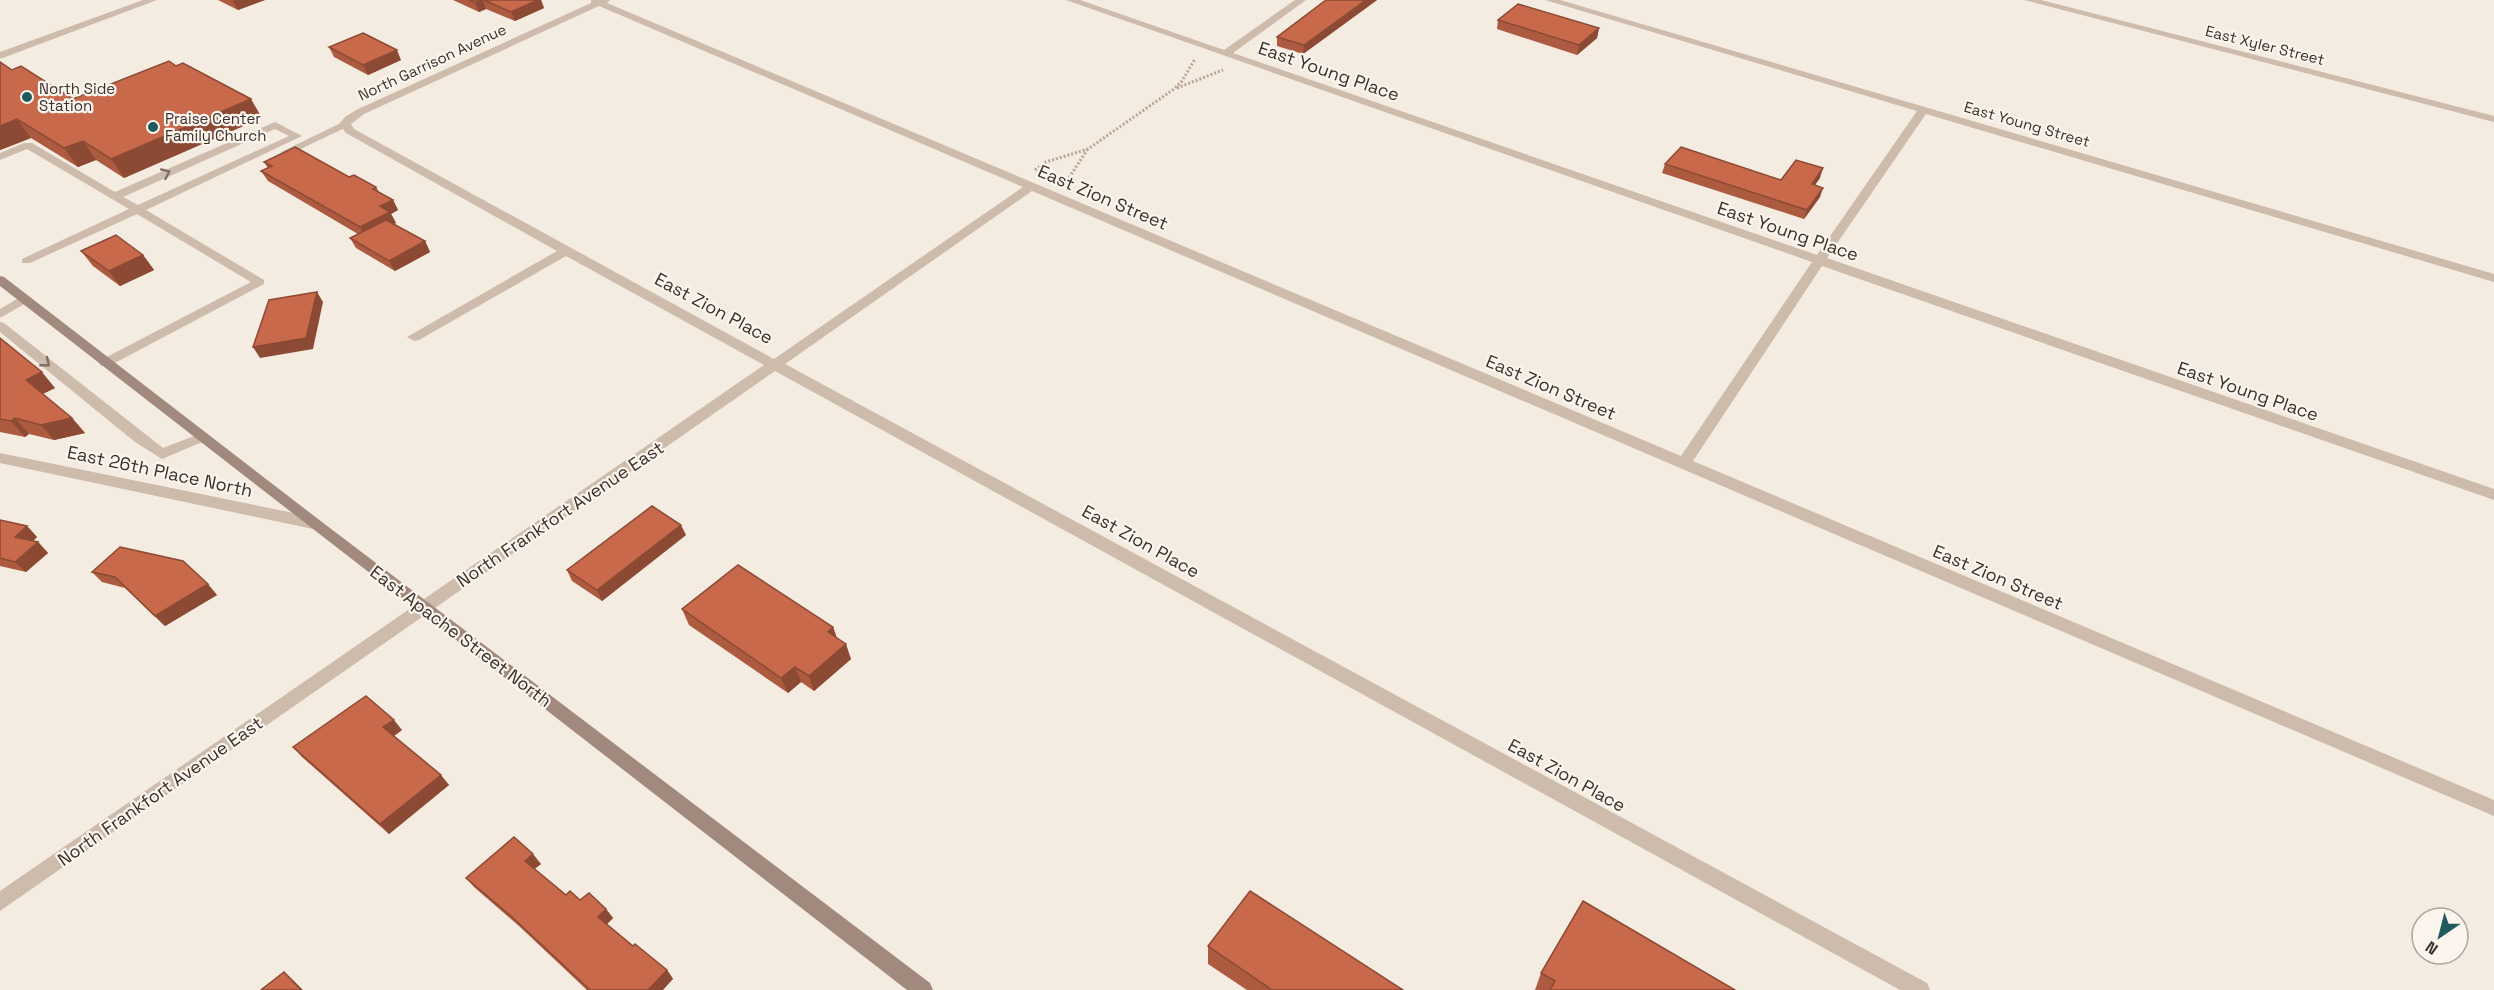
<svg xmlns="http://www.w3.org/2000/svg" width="2494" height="990" viewBox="0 0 2494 990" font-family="'Space Grotesk',sans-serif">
<rect width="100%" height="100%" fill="#f4ebe1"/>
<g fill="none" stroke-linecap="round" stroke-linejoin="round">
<g stroke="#b9a596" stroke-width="3" stroke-dasharray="2 2" stroke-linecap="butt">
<polyline points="1177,88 1223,70"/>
<polyline points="1035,170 1046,162 1088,149 1174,89 1182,81 1195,59"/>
<polyline points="1067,181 1087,150"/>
</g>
<g fill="#cdbbac" fill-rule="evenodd">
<polygon points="345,121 349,122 349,126 290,154 286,155 281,152"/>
<path d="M 275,122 L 302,136 L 146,210 L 264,280 L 264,284 L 109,366 L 101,366 L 99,363 L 101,360 L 251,282 L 137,214 L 30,263 L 22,263 L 22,259 L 129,209 L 27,149 L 0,160 L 0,153 L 24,143 L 32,143 L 115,192 ZM 275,129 L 289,136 L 138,205 L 123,197 Z"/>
<polygon points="24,295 28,296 30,299 28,302 0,318 0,309"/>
<polygon points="0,322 4,323 163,448 202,433 208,437 207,440 162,459 135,442 0,332"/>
</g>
<g fill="#cdbbac" fill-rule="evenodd">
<polygon points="143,0 157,0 0,59 0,52"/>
<path d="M 591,0 L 610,0 L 607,3 L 1681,456 L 1812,262 L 1066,0 L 1080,0 L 1224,50 L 1295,0 L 1306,0 L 1233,53 L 1817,255 L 1917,111 L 1545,0 L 1560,0 L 2494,274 L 2494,282 L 1926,114 L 1827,258 L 2494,489 L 2494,500 L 1822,266 L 1693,461 L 2494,800 L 2494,816 L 1032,191 L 785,364 L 1927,983 L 1930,990 L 1900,990 L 775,371 L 0,911 L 0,891 L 764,365 L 566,256 L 419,340 L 414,341 L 407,337 L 557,251 L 346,133 L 339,124 L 345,117 L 356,110 L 591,3 ZM 599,6 L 1023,187 L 774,359 L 354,129 L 351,124 L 364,114 Z"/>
<polygon points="2024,0 2041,0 2494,116 2494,122"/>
<polygon points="0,453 313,517 318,519 321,523 318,527 313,529 0,463"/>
</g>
<polygon fill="#a18a7d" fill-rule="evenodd" points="0,276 4,277 318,519 930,983 933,990 907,990 0,286"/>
</g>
<g fill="#ac5a40">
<polygon points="218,0 265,0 238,10"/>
<polygon points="453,0 541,0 544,8 515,21 486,9 479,12"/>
<polygon points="1326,0 1377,0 1303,54 1277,46 1277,37"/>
<polygon points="1498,20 1599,28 1597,38 1577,55 1497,29"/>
<polygon points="329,47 401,60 368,75 334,57"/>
<polygon points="0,62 12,70 73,99 262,118 124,178 96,160 78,167 31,138 0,150"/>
<polygon points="264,162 349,177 376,187 379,192 393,200 398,210 391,214 396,223 393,224 425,241 430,252 395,271 356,248 350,238 358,234 268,181 261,171 268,168"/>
<polygon points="1665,164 1781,180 1820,178 1815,185 1820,197 1804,219 1662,173"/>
<polygon points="81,251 143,255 154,270 120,286 93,266"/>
<polygon points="0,338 55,388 43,394 72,418 85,433 54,440 29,434 25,437 0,432"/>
<polygon points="0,520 27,526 37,537 33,541 38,542 48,553 26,572 0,566"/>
<polygon points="686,535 602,601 572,581 567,570"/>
<polygon points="92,572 217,595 165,626 125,588 102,582"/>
<polygon points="682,609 833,627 837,638 851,659 814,691 801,682 788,693 689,625"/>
<polygon points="402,730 394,736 449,785 389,834 302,757 293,747"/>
<polygon points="541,864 534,869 566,895 606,909 613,918 607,924 633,946 667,970 673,979 587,990 519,926 474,887 466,878"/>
<polygon points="1208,946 1403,990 1247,990 1208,964"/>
<polygon points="1541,973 1735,990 1535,990"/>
</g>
<g fill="#8c4a34">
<polygon points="235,0 265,0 238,10 233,1"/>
<polygon points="481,0 483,0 486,9 479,12 475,3"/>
<polygon points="538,0 541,0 544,8 515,21 511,12"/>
<polygon points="1366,0 1377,0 1303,54 1304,45"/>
<polygon points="1599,28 1597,38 1577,55 1579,45"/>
<polygon points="397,50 401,60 368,75 363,65"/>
<polygon points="251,99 262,118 124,178 111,159"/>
<polygon points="17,119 31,138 0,150 0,126"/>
<polygon points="83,141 96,160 78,167 64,148"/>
<polygon points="1823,168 1820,178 1809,193 1812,184"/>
<polygon points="1823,188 1820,197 1804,219 1807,210"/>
<polygon points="393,200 398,210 391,214 396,223 366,238 360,227 380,206"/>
<polygon points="425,241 430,252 395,271 389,261"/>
<polygon points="143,255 154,270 120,286 109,271"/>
<polygon points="317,292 323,302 313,349 260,358 253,347"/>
<polygon points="42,372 55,388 40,395 26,380"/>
<polygon points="15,418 29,434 25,437 11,421"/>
<polygon points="72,418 85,433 54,440 41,425"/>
<polygon points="681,525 686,535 602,601 597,590"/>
<polygon points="27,526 37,537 25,548 15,537"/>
<polygon points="38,542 48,553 26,572 15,562"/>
<polygon points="208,584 217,595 165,626 155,616"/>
<polygon points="833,627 838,642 828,632"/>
<polygon points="846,644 851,659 814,691 809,676"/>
<polygon points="795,667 801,682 788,693 781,678"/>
<polygon points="394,720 402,730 391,738 383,727"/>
<polygon points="441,775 449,785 389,834 380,824"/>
<polygon points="533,854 541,864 532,871 525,861"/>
<polygon points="606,909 613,918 605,926 598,917"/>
<polygon points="667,970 673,979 663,990 649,990 649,989"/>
<polygon points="284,972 294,981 303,990 301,990"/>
</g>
<g fill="#c8694b" stroke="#8c4a34" stroke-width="1.5">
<polygon points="470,0 481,0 475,3"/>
<polygon points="484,0 538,0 511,12"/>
<polygon points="1326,0 1366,0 1304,45 1277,37"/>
<polygon points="1518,4 1599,28 1579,45 1498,20"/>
<polygon points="363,33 397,50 363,65 329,47"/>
<polygon points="169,61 176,66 183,63 251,99 111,159 83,141 64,148 17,119 0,126 0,62 12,70 21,66 73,99"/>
<polygon points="295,147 349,177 354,175 376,187 373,189 393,200 380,206 390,212 360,227 261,171 272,166 264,162"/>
<polygon points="1681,147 1781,180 1796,160 1823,168 1812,184 1823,188 1807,210 1665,164"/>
<polygon points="386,220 425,241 389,261 350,238"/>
<polygon points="116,235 143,255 109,271 81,251"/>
<polygon points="317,292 306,338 253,347 269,300"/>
<polygon points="0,338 42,372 26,380 72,418 41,425 15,418 11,421 0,419"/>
<polygon points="652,506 681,525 597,590 567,570"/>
<polygon points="0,520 27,526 15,537 38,542 15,562 0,558"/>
<polygon points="120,547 183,561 208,584 155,616 115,577 92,572"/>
<polygon points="738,565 833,627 828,632 846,644 809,676 795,667 781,678 682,609"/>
<polygon points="366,696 394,720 383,727 441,775 380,824 293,747"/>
<polygon points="514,837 533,854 525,861 566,895 570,891 580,900 589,893 606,909 598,917 633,946 635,944 667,970 649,989 650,990 587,990 589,989 511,916 466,878"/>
<polygon points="1250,891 1403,990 1272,990 1208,946"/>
<polygon points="1583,901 1735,990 1550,990 1555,981 1541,973"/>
<polygon points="284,972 301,990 261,990"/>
</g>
<defs><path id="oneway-chevron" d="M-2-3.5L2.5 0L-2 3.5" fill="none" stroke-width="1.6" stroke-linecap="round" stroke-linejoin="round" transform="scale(1.5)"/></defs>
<g stroke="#7d6f65">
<use href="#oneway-chevron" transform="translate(166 173) rotate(-24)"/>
<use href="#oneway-chevron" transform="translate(46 363) rotate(39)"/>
</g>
<g fill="#1f5a5e" stroke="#fbf5ee" stroke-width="2">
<circle cx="27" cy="97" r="6"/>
<circle cx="153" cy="127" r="6"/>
</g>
<g text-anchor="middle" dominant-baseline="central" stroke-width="4.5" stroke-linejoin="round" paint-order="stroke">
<g font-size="15" fill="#3b302b" stroke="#fbf5ee">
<text transform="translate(2265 45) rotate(14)">East Xyler Street</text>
<text transform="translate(432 62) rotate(-25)">North Garrison Avenue</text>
<text transform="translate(2027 124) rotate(16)">East Young Street</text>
</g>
<g font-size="15" fill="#3b302b" stroke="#fbf5ee" text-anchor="start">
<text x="39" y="88">North Side<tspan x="39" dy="17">Station</tspan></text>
<text x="165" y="118">Praise Center<tspan x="165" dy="17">Family Church</tspan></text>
</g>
<g font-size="18" fill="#3b302b" stroke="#fbf5ee">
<text transform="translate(1329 71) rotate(19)">East Young Place</text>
<text transform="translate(1103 197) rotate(23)">East Zion Street</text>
<text transform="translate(1788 231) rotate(19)">East Young Place</text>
<text transform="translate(714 308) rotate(28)">East Zion Place</text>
<text transform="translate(1551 387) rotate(23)">East Zion Street</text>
<text transform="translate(2248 391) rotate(19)">East Young Place</text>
<text transform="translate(160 471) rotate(12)">East 26th Place North</text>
<text transform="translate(560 514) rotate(-34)">North Frankfort Avenue East</text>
<text transform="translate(1141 541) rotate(29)">East Zion Place</text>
<text transform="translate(1998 577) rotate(23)">East Zion Street</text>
<text transform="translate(461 636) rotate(37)">East Apache Street North</text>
<text transform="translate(1567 775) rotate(29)">East Zion Place</text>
<text transform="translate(160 791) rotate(-35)">North Frankfort Avenue East</text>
</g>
</g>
<g transform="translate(2440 936) rotate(215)"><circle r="28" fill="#fbf5ee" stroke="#aea6a0" stroke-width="1.5"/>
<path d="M0-4.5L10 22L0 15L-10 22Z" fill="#1f5a5e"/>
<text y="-9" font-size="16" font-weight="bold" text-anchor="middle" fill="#3b302b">N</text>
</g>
</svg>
